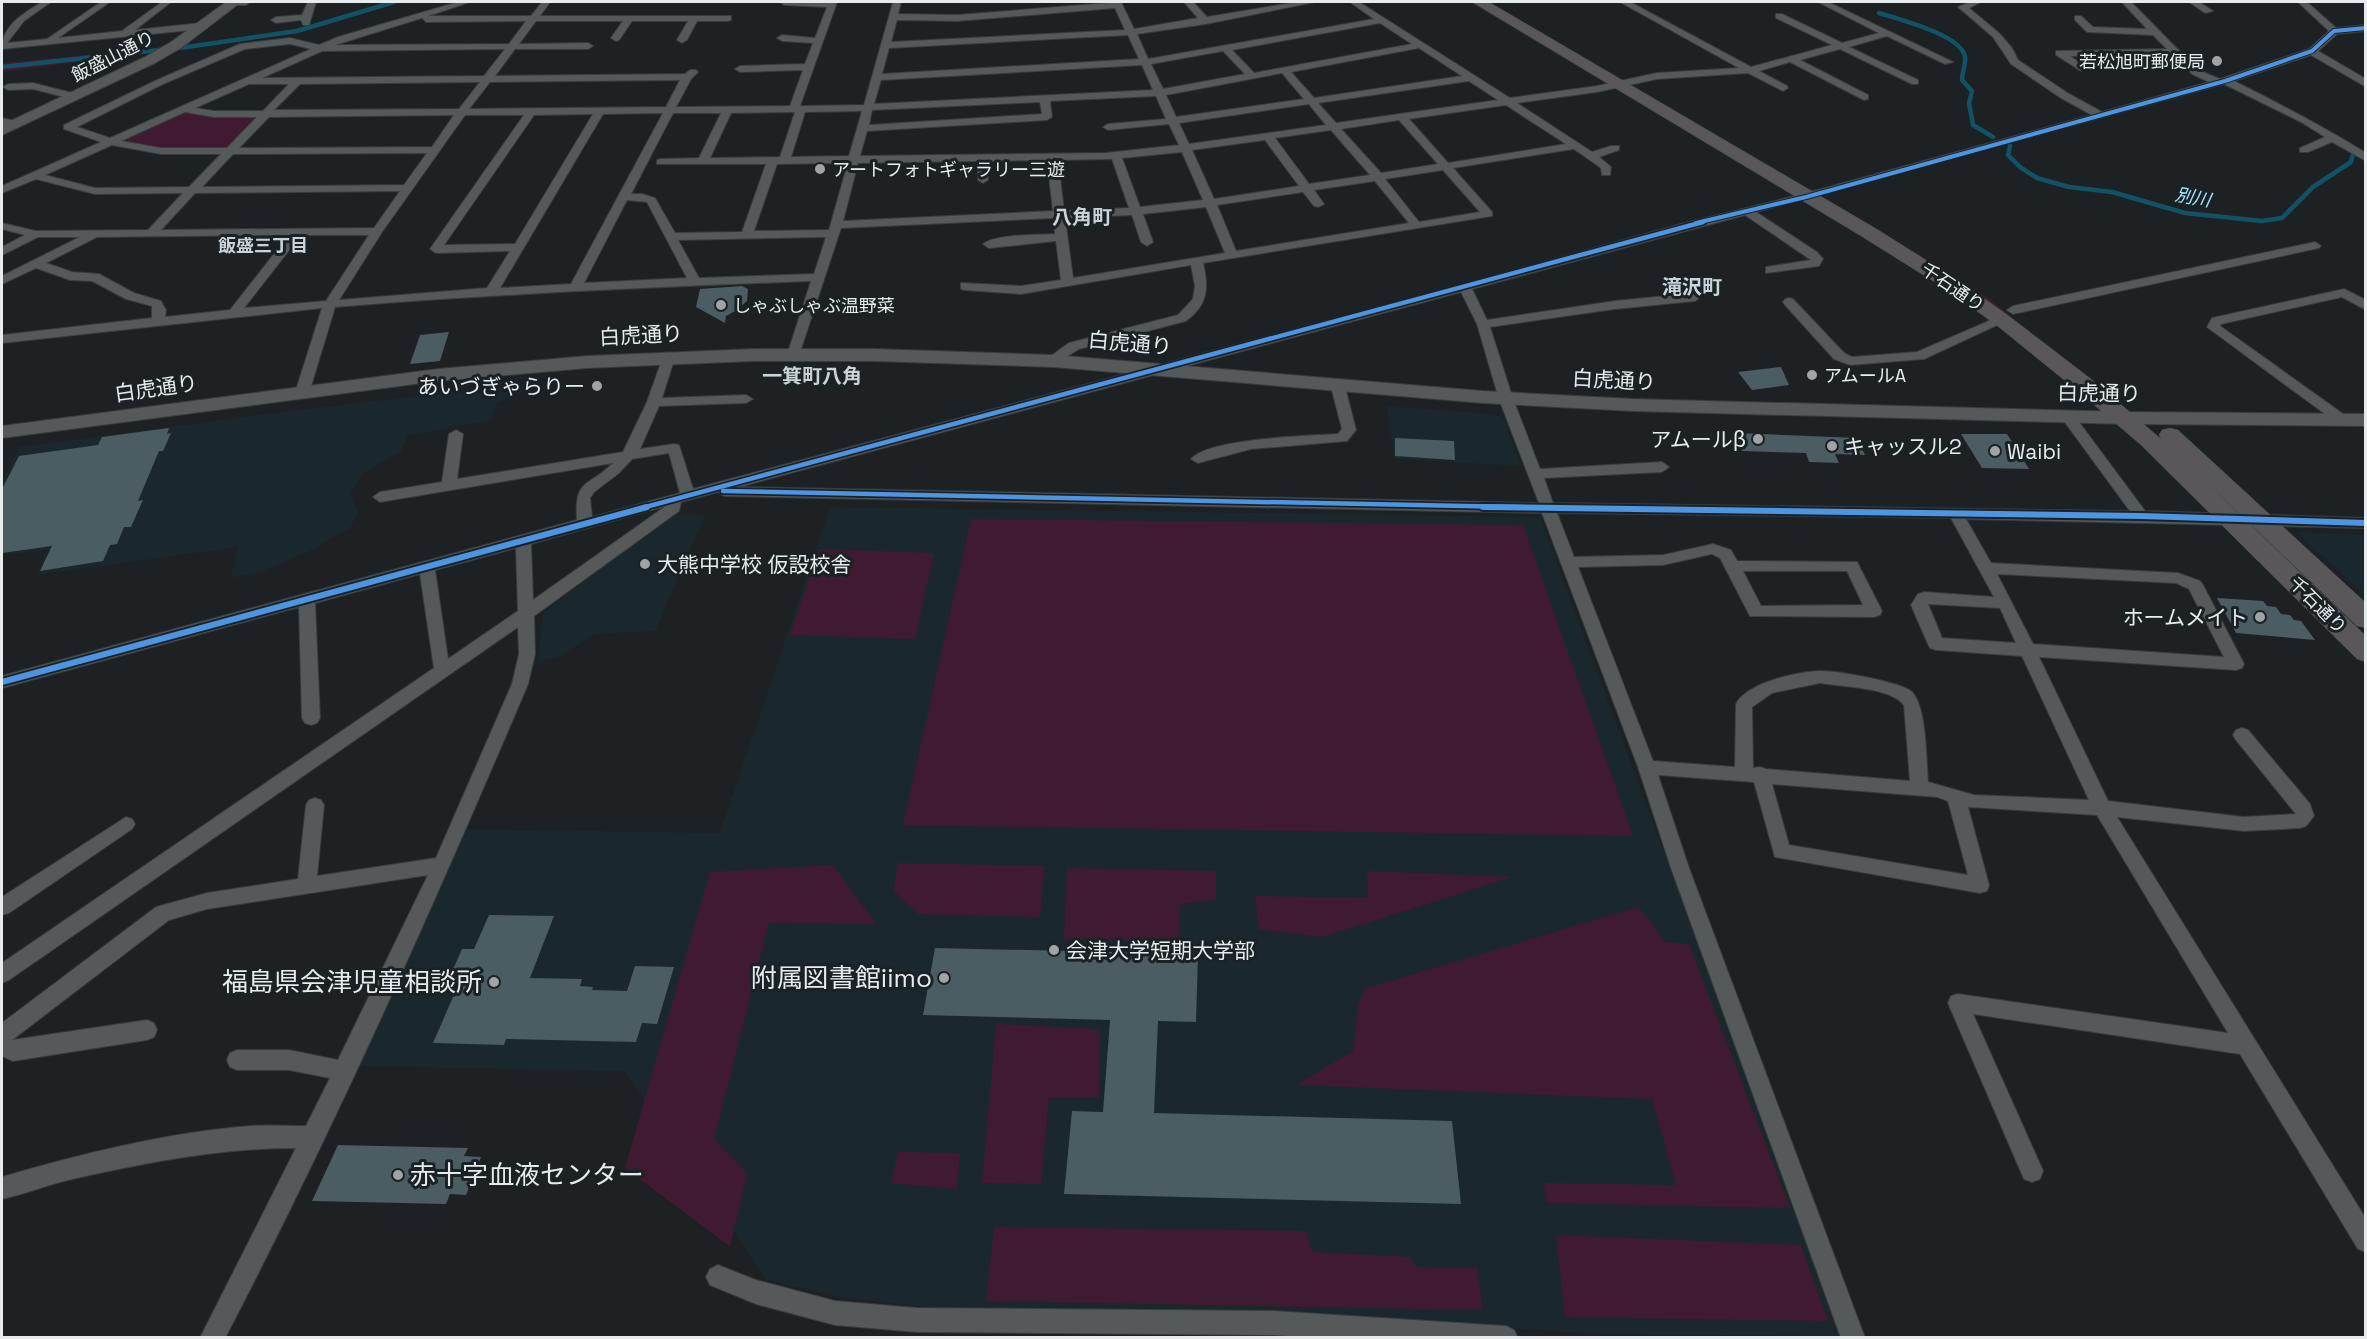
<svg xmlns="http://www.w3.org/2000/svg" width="2367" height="1339" viewBox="0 0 2367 1339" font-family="'Space Grotesk','Noto Sans JP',sans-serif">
<rect width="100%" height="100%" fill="#1d2123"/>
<g fill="#1a282d">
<polygon points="531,383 529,390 497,403 491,420 407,436 402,451 363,473 350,493 358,513 350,528 310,551 263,571 230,578 238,547 37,575 47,550 2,555 2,482 19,447 313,408"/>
<polygon points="1387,406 1493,414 1503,418 1521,466 1394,459"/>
<polygon points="830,507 1540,517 1843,1336 1597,1334 1288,1313 950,1310 846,1298 767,1280 625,1071 352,1066 466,829 720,833"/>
<polygon points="670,514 705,515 655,631 594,634 560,656 538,662 543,613"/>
<polygon points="2297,532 2365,535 2365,595"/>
</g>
<g fill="#401a30">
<polygon points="149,49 146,53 2,72 2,63"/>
<polygon points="182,111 203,115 259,115 227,148 160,149 115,141"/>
<polygon points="1851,213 1986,296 2040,341 1892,239 1849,214"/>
<polygon points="971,519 1523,525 1633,836 903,825"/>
<polygon points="819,549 934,553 915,639 790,635"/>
<polygon points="897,863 1044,866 1040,917 918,914 894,891"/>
<polygon points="833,865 876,924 769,923 714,1139 747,1173 730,1247 625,1168 710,872"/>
<polygon points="1067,868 1216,871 1216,900 1180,904 1179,941 1064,939"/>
<polygon points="1367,871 1512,877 1322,937 1259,929 1255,896 1368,898"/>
<polygon points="1639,907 1665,942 1689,944 1790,1208 1547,1203 1544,1183 1676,1185 1652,1099 1296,1085 1353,1051 1358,1006 1364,989"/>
<polygon points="996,1024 1100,1029 1099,1098 1049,1097 1041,1184 982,1183"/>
<polygon points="898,1152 960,1153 957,1189 891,1183"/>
<polygon points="994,1227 1306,1231 1312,1252 1410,1257 1416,1267 1477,1268 1483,1310 986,1301"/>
<polygon points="1556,1235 1801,1245 1828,1321 1565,1317"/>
</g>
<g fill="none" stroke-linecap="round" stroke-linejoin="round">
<g stroke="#125265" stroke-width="4.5">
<path d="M 1879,13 C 1898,19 1962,35 1965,57 C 1966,64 1962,73 1962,80 L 1972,91 L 1969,103 L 1973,125 L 1993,137"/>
<polyline points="2,67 187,47 297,31 394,2"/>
<polyline points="2010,146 2008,155 2020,167 2037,178 2069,187 2112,192 2185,213 2262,221 2282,218 2313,187 2351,162 2353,154 2366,153"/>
</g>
</g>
<g fill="#4b5c63">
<polygon points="742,286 748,289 747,301 737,310 726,316 725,323 696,307 700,289"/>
<polygon points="449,332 440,361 410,364 420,335"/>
<polygon points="1781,367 1789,385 1752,390 1738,372"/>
<polygon points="169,428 167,434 171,433 163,451 159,451 138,501 143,500 131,527 124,527 117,544 110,545 103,561 40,571 52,546 2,553 2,489 19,456 98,445 102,437"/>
<polygon points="1736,433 1857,438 1865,455 1835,454 1839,463 1809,462 1806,453 1742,451"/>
<polygon points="1961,434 2007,434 2029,469 1982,468"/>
<polygon points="1395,438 1454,441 1455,460 1395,456"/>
<polygon points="2217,598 2263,601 2267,606 2276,607 2281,614 2290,615 2294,620 2301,621 2315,640 2236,633"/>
<polygon points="489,915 554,916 530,978 582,979 580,986 593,987 592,990 627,991 635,966 674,967 657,1024 642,1023 636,1042 506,1039 504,1045 433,1043 463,974 451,974 462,949 474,949"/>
<polygon points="935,948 1198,954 1196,1022 1158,1021 1154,1113 1452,1121 1461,1204 1064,1194 1072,1111 1103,1112 1110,1020 923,1015"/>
<polygon points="338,1145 468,1148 464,1156 481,1157 466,1195 450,1194 446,1204 312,1201"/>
</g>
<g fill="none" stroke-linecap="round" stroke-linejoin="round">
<g stroke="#373c3d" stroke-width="2">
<g id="street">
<path d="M 42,2 L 51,2 L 24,21 L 7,43 L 47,39 L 101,2 L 110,2 L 58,38 L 122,31 L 162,2 L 171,2 L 135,30 L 201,23 L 206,26 L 201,29 L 2,49 C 2,25 24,13 42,2 Z"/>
<polygon points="229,2 250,2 246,5 229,5"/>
<polygon points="308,2 316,2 309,25 303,25 301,20 276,23 271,20 276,17 302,15"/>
<path d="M 458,2 L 470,2 L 428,16 L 531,16 L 542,2 L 550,2 L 540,16 L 731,16 L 731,20 L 728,21 L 697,21 L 687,40 L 682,43 L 677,40 L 688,21 L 632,21 L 619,40 L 616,41 L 611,38 L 623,21 L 536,21 L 519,44 L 588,43 L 593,46 L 588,49 L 515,49 L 495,76 L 685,74 L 690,70 L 696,70 L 698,72 L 691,79 L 676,107 L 790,106 L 803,70 L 740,72 L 735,69 L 740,66 L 805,64 L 813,43 L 782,41 L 777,38 L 782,35 L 815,38 L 827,7 L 784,5 L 780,2 L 837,2 L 800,106 L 864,105 L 893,2 L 901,2 L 898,14 L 957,15 L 1121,2 L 1134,29 L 1198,18 L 1184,2 L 1193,2 L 1207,17 L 1298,2 L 1315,2 L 1206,24 L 1137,34 L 1148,59 L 1374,19 L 1350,2 L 1359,2 L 1510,98 L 1597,86 L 1657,73 L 1739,68 L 1620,2 L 1630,2 L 1751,67 L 1832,45 L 1776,18 L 1776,14 L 1782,14 L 1842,43 L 1879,33 L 1818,2 L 1828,2 L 1953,62 L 1945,64 L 1887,36 L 1849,47 L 1918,80 L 1918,84 L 1912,84 L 1840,49 L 1800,60 L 1868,95 L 1868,99 L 1864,100 L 1790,62 L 1759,71 L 1787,86 L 1788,88 L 1783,91 L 1748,73 L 1657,79 L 1597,92 L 1517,103 L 1592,152 L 1611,146 L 1619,146 L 1619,150 L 1599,157 L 1611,167 L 1610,175 L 1602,175 L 1601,168 L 1574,149 L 1453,168 L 1492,212 L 1492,216 L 1203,263 C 1209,288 1208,305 1186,321 L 1079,349 L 1053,365 L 1048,364 L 1046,361 L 1048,358 L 1069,343 L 1178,315 L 1193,299 L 1195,286 L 1191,265 L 1021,294 L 965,290 L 961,289 L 961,283 L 1021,286 L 1061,280 L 1056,241 L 989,248 L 983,244 C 996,234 1038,235 1055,234 L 1054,218 L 841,228 L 798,358 L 793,359 L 787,355 L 811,281 C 653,287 494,294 335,307 L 309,393 L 302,397 L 295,393 L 322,308 L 2,343 L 2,335 L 152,318 L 152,306 L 126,299 L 92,281 L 70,280 L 36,268 L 2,284 L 2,276 L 80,237 L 38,237 L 2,255 L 2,247 L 25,235 L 2,229 L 2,223 L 36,231 L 148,230 L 183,193 L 95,194 L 36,179 L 2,193 L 2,186 L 101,142 L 64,129 L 64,125 L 157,80 L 240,44 L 290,38 L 319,45 L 338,37 ZM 1115,8 L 1125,30 L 891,42 L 897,20 L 957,21 ZM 422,18 L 426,22 L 526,21 L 509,44 L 335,45 ZM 1380,23 L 1412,44 L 1254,73 L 1232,50 ZM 1128,35 L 1139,59 L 882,74 L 889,48 ZM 290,44 L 311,49 L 110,138 L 77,127 L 163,84 L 245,49 ZM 1419,48 L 1462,76 L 1314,98 L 1291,72 ZM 505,49 L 484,76 L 262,78 L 322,51 ZM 1223,51 L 1245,74 L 1163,89 L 1151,64 ZM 1142,65 L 1153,90 L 874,104 L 881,80 ZM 1282,73 L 1304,99 L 1176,117 L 1166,95 ZM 680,80 L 666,107 L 469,109 L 490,82 ZM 1469,81 L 1498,100 L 1336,123 L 1318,103 ZM 480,82 L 459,109 L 274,110 L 300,84 ZM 249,84 L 289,84 L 263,111 L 214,111 L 195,108 ZM 1156,96 L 1166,119 L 1108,124 L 1103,127 L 1108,130 L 1169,124 L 1179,145 L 1106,153 L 860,156 L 867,131 L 1047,120 L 1052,117 L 1050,101 ZM 1040,102 L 1042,114 L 869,125 L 872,110 ZM 1309,104 L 1326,125 L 1189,144 L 1179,123 ZM 1506,105 L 1566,144 L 1448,163 L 1409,119 ZM 862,111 L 849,156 L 791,157 L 805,112 ZM 185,112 L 214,117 L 257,117 L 227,148 L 161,148 L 121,141 ZM 795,112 L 780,157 L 710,158 L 731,113 ZM 663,113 L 571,284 L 500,288 L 603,114 ZM 673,113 L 721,113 L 699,158 L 661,159 L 657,160 L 657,164 L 766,164 L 742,232 L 675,233 L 655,198 L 642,194 L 631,194 ZM 593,114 L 515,244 L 444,245 L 534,115 ZM 454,115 L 432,147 L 239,148 L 269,117 ZM 465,115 L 524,115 L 430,249 L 436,253 L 510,251 L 487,288 L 339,300 L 382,232 ZM 1399,120 L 1438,164 L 1381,173 L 1341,129 ZM 1331,130 L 1370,175 L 1309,184 L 1275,138 ZM 1265,140 L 1299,186 L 1214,199 L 1192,150 ZM 112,145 L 161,154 L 221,154 L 189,187 L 95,188 L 45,175 ZM 1182,152 L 1203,200 L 1140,207 L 1122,158 ZM 427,153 L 404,185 L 202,187 L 233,154 ZM 1112,159 L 1129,208 L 1064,211 L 1058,160 ZM 1047,160 L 1053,211 L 843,221 L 858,163 L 978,161 L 978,180 L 983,183 L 988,180 L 988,161 ZM 848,163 L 829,230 L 754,231 L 777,164 ZM 1443,170 L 1480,212 L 1419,222 L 1385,179 ZM 1375,181 L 1409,223 L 1236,251 L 1217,205 L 1303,192 L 1314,206 L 1318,207 L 1324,204 L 1314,190 ZM 400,191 L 374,228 L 161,230 L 195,193 ZM 627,200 L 647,202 L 687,278 L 584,283 ZM 1206,207 L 1225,253 L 1073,278 L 1065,218 L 1132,215 L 1141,242 L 1147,246 L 1153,242 L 1143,214 ZM 289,235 L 230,310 L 165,317 L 166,310 L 161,301 L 134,293 L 99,274 L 72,272 L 46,263 L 97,237 ZM 301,235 L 369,235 L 326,301 L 244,308 ZM 826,237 L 814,274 L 699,278 L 678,240 Z"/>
<path d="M 1970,2 L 1981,2 L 1969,8 L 1999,33 L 2012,48 L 2018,60 L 2069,94 L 2102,112 L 2209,82 L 2192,74 L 2173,55 L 2070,56 L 2089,69 L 2081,71 L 2056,55 L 2056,51 L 2167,49 L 2153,35 L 2087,32 L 2075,20 L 2075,16 L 2081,16 L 2093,27 L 2147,29 L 2122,2 L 2131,2 L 2198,70 L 2220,79 L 2309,49 L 2329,31 L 2298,2 L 2307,2 L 2336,28 L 2366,25 L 2366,31 L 2337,34 L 2318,51 L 2366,79 L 2366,87 L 2311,55 L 2234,81 C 2280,104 2322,126 2366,153 L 2366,161 L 2332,142 L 2308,152 L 2300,152 L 2300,148 L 2325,137 L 2301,122 L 2224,84 L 1756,212 L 1817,252 L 1823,259 L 1819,266 L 1766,273 L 1766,267 L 1811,260 L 1745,215 L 1472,289 L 1487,320 L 1615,301 L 1695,293 L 1701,297 L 1695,301 L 1615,309 L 1490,327 L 1513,399 L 1540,469 L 1662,462 L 1669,467 L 1662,472 L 1544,478 L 1553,503 L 2130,511 L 2061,417 L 2068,413 L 2073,414 L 2145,511 L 2366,518 L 2366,528 L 1966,519 L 1991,563 L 2178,573 L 2200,581 L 2203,585 L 2244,664 L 2242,668 L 2236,670 L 2039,657 L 2108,801 L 2244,817 L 2296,814 L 2236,740 L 2233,735 L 2236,730 L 2242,728 L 2248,730 L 2310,804 L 2314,816 L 2306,826 L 2300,828 L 2244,831 L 2117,817 L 2366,1219 L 2366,1252 L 2358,1249 L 2240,1054 L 1973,1014 L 2043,1171 L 2040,1179 L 2032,1182 L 2024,1179 L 1948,1003 L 1951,996 L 1958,994 L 2228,1033 L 2097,815 L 1968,807 L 1989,885 L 1987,891 L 1980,893 L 1775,857 L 1754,782 L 1658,775 L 1689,868 L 1865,1338 L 1841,1338 L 1671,868 L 1638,767 L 1542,513 L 724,496 L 718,492 L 681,502 L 679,511 L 534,616 L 535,654 L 528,684 C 434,905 336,1125 225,1338 L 200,1338 L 296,1148 C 222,1148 149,1162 77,1178 C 51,1183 27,1194 2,1199 L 2,1177 C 80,1154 169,1132 251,1126 C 269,1125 288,1126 306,1126 L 330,1078 L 289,1070 L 237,1070 L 230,1067 L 227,1060 L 230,1053 L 237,1050 L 289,1050 L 338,1060 L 428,875 L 207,909 L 169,920 L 12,1040 L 147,1020 L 154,1023 L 157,1030 L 154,1037 L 147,1040 L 13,1061 L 2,1056 L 2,1023 L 156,907 L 207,893 L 298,879 L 306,805 L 309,800 L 315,798 L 321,800 L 324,805 L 317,876 L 436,858 L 512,684 L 519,654 L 518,627 L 9,980 L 2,983 L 2,963 L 434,668 L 420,574 L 315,603 L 320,718 L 317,723 L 311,725 L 305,723 L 302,718 L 299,607 L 2,688 L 2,676 L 577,520 C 574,478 588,488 613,463 L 380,502 L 373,497 L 380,492 L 442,482 L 449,434 L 456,430 L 463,434 L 457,479 L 623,452 L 647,402 L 664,354 L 674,354 L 675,357 L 662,398 L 746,395 L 753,399 L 746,403 L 659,406 L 640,449 L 674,444 L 679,445 L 693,489 L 1441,290 L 1681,224 L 1803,194 L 2092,115 L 2061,98 L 2011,64 L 1993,37 L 1958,7 ZM 1461,292 L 1477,324 L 1499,399 L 1539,503 L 739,487 ZM 669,453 L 680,493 L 592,517 L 590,498 L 594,492 L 619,473 L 632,459 ZM 666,506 L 533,600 L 531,544 ZM 1557,513 L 1951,518 L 1994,597 L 1924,592 L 1918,594 L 1911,605 L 1928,644 L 1930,648 L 1936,650 L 2022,656 L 2089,800 L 1974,795 L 1928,782 C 1926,760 1927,708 1912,692 C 1902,682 1835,670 1819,671 C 1796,672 1747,683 1736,704 L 1735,767 L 1653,761 L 1578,567 L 1663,565 L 1712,554 L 1720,558 L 1750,616 L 1874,617 L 1880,615 L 1882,611 L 1857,562 L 1737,561 L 1731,550 L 1713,544 L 1663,555 L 1574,557 ZM 516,548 L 518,611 L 448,659 L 435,570 ZM 1743,571 L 1847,571 L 1863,605 L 1761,606 ZM 1997,574 L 2176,583 L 2189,589 L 2224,657 L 2033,644 ZM 1928,604 L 2000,608 L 2016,643 L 1942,638 ZM 1820,683 C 1842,687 1890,687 1904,705 L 1910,781 L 1766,769 L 1760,767 L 1753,768 L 1752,707 L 1772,693 ZM 1772,784 L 1937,797 L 1948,801 L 1968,875 L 1789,845 Z"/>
<polygon points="2189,2 2199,2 2213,11 2205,13"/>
<polygon points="33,83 80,95 81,97 76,100 33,89 8,90 3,87 8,84"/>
<polygon points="2,118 21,122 22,124 17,127 2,124"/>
<polygon points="2315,242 2321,246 2319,248 2013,314 2007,310 2013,306"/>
<polygon points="2344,289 2366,300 2366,310 2342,297 2221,324 2220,326 2346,416 2348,419 2346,422 2336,422 2207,327 2212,318"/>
<polygon points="1789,298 1793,299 1844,353 1852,357 1917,352 1998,317 2006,317 2008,320 1924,359 1850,365 1834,359 1785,305 1783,302 1785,299"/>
<path d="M 1337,379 L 1344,383 L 1356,430 L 1347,441 L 1251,449 L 1198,463 L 1191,459 C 1209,438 1309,436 1338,434 L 1342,429 L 1330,383 Z"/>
<polygon points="126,817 132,819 135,824 132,829 9,913 2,915 2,897"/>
<polygon points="718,1265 756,1280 835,1301 917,1308 1274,1311 1506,1326 1514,1330 1518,1338 1313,1338 1274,1335 917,1332 835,1325 756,1304 710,1285 706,1277 710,1269"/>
</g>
</g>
<g stroke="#373c3d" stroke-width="2">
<g id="secondary">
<polygon points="226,2 241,2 181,48 155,63 2,135 2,125 145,57 171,42"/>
<polygon points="754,349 874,349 1053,355 1483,391 1633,399 2126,412 2366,414 2366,426 2126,424 1633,411 1483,403 1053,367 874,361 754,361 587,368 438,381 2,438 2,426 438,369 587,356"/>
</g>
</g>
<g stroke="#373c3d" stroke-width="1">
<polygon id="primary" points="1472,2 1489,2 1875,228 1958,280 2009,316 2095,382 2161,439 2159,435 2162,430 2170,428 2178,430 2366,603 2366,628 2357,626 2194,470 2366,636 2366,662 2357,659 2141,445 2079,392 1995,324 1944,288 1861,236"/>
</g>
<use href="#street" fill="#56595a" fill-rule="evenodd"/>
<use href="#secondary" fill="#56595a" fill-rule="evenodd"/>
<use href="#primary" fill="#59575a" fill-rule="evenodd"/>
<g stroke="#1a2226" stroke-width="6">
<polyline id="cycleway-far2" points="1696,223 1806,197 2225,81 2312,51 2334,31 2366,28"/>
</g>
<g stroke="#1a2226" stroke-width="8">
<g id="cycleway-far1">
<polyline points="723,491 1559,508"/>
<polyline points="642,508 1703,222"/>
</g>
</g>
<g stroke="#1a2226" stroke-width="10">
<g id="cycleway">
<polyline points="1483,507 2141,516 2366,523"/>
<polyline points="2,682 647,507"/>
</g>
</g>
<use href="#cycleway-far2" stroke="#4d94e3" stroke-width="4"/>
<use href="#cycleway-far1" stroke="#4d94e3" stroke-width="4.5"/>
<use href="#cycleway" stroke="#4d94e3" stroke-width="6"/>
</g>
<g fill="#a0a4a6" stroke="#1a2226" stroke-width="2">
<circle cx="2217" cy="61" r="6"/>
<circle cx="820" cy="169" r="6"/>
<circle cx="721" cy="305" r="6"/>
<circle cx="1812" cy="375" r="6"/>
<circle cx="597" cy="386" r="6"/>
<circle cx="1758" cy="439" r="6"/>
<circle cx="1832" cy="446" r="6"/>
<circle cx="1995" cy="451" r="6"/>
<circle cx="645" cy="564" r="6"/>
<circle cx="2260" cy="617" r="6"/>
<circle cx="1054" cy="950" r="6"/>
<circle cx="944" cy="978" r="6"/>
<circle cx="494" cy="982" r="6"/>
<circle cx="398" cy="1175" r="6"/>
</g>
<g text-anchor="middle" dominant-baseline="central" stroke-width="6" stroke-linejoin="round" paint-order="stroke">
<g font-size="18" fill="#e6ebed" stroke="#1a2226">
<text transform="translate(113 56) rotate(-27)">飯盛山通り</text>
<text transform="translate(1953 287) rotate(34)">千石通り</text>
<text transform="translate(2318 605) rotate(45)">千石通り</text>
</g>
<g font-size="18" fill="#e6ebed" stroke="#1a2226" text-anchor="start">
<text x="2205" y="61" text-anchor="end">若松旭町郵便局</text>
<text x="832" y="169">アートフォトギャラリー三遊</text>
<text x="733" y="305">しゃぶしゃぶ温野菜</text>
<text x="1824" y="375">アムールA</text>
</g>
<g font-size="18" font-style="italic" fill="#a5e5fd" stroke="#1a2226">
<text transform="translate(2193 197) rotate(10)">別川</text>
</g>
<g font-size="18" font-weight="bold" fill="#c9d4d8" stroke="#1a2226">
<text x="263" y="245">飯盛三丁目</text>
</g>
<g font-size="20" font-weight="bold" fill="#c9d4d8" stroke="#1a2226">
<text x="1082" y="217">八角町</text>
<text x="1692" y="287">滝沢町</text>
<text x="812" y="376">一箕町八角</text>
</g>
<g font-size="21" fill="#e6ebed" stroke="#1a2226">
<text transform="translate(641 335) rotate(-3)">白虎通り</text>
<text transform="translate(1130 343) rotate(5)">白虎通り</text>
<text transform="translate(1614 380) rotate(3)">白虎通り</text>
<text transform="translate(156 388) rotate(-8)">白虎通り</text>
<text transform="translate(2099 393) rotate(1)">白虎通り</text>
</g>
<g font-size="21" fill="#e6ebed" stroke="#1a2226" text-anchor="start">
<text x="585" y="386" text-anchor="end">あいづぎゃらりー</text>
<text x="1746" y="439" text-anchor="end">アムールβ</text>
<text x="1844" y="446">キャッスル2</text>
<text x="2007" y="451">Waibi</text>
<text x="657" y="564">大熊中学校 仮設校舎</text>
<text x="2248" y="617" text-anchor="end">ホームメイト</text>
<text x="1066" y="950">会津大学短期大学部</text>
</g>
<g font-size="26" fill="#e6ebed" stroke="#1a2226" text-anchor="end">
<text x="932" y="978">附属図書館iimo</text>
<text x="482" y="982">福島県会津児童相談所</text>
<text x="410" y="1175" text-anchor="start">赤十字血液センター</text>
</g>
</g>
<rect width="2367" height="1339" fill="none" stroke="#e6ebed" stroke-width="6"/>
</svg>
